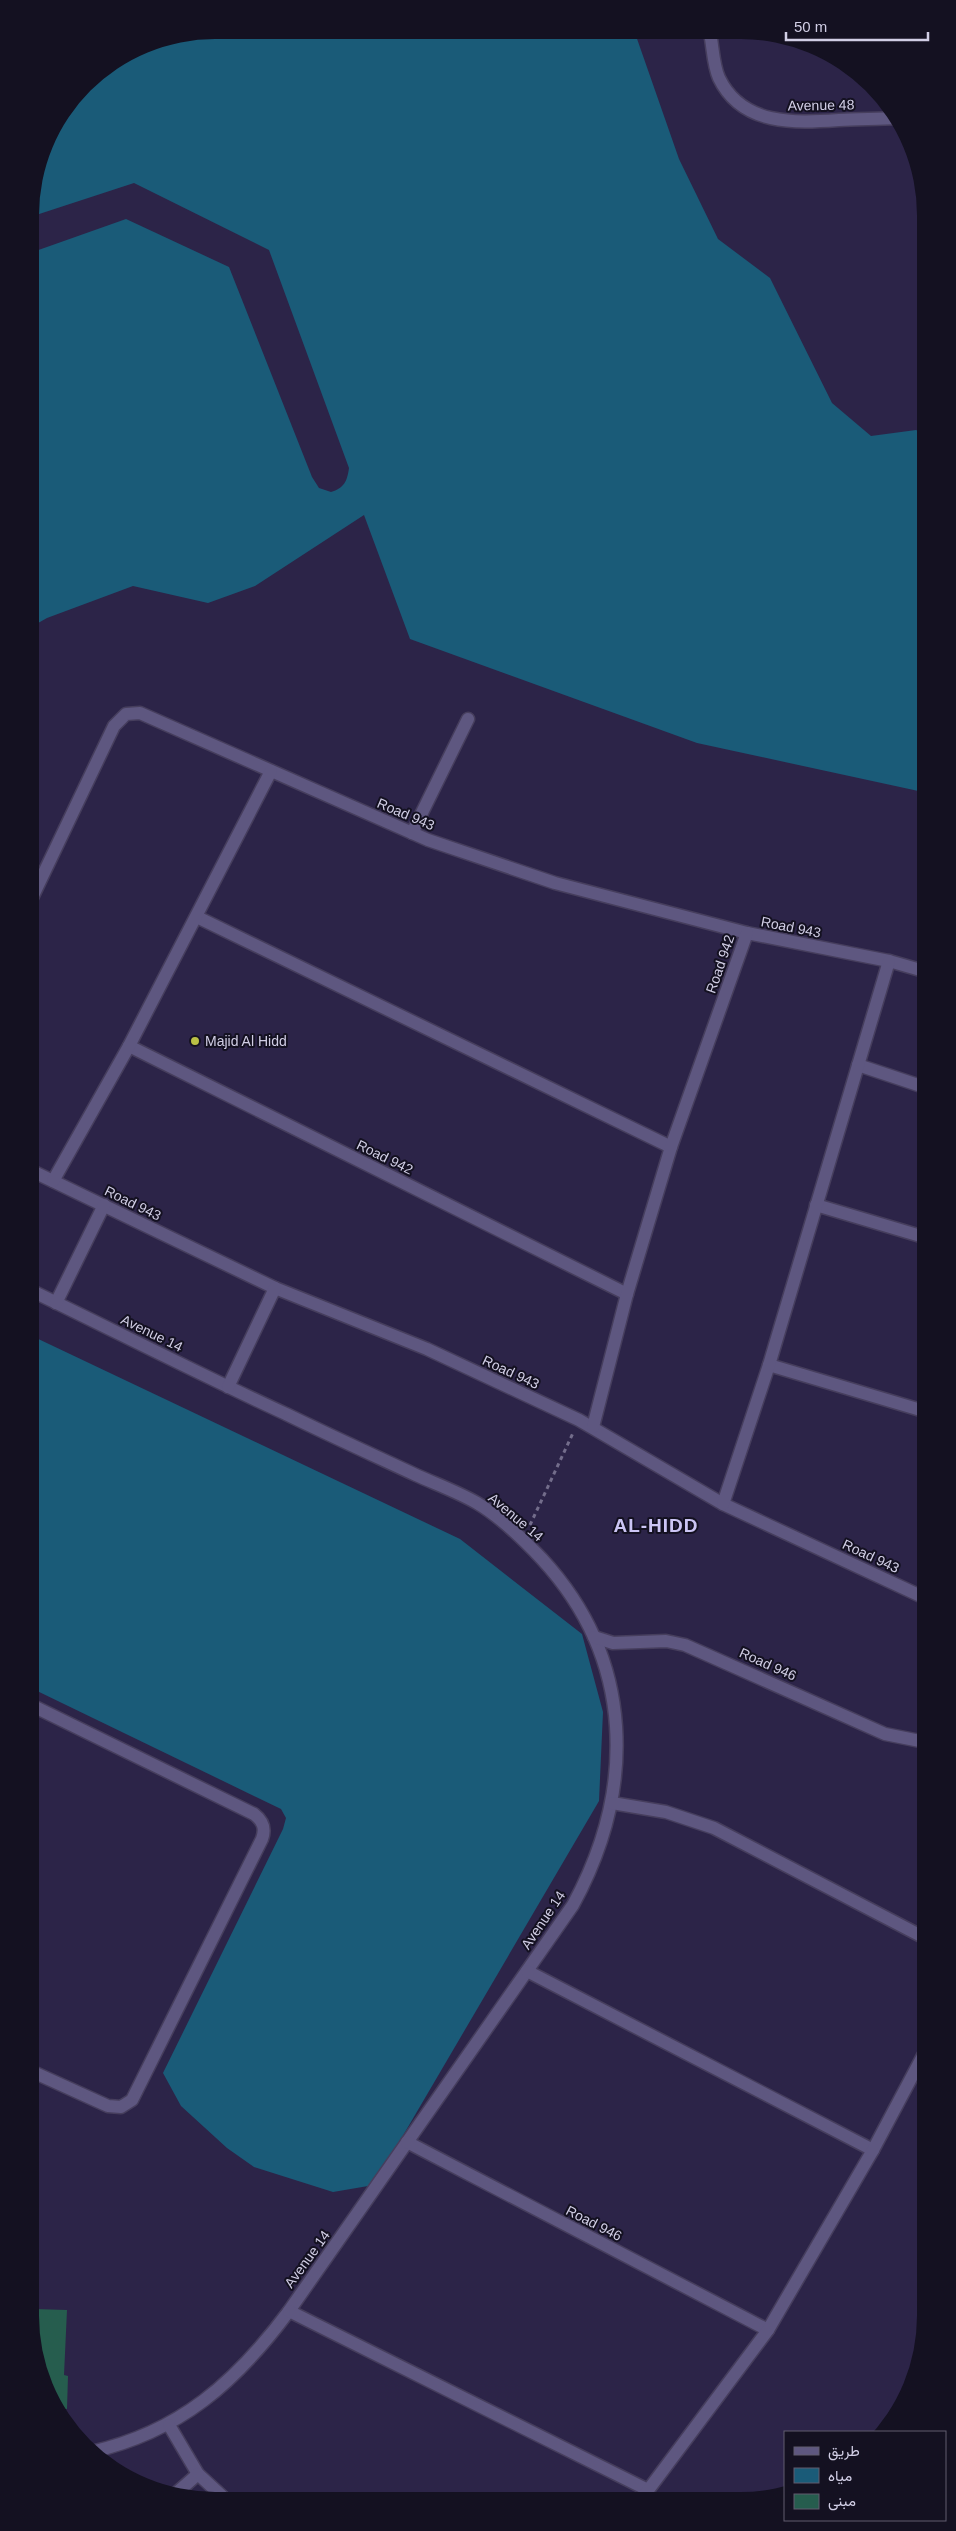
<svg xmlns="http://www.w3.org/2000/svg" width="956" height="2531" viewBox="0 0 956 2531" font-family="Arial,Vazirmatn,sans-serif">
<rect width="100%" height="100%" fill="#2c2448"/>
<g fill="#1a5b78">
<path d="M 214,30 L 635,33 L 679,159 L 718,239 L 770,278 L 832,403 L 871,436 L 916,430 L 923,433 L 923,792 L 697,743 L 410,639 L 364,515 L 255,586 L 208,603 L 133,586 L 47,618 L 31,627 L 30,253 L 126,219 L 229,267 L 312,477 L 319,488 L 331,492 C 344,488 347,482 349,468 L 269,250 L 134,183 L 30,217 L 30,202 L 49,133 L 93,76 L 144,44 Z"/>
<polygon points="32,1336 460,1539 582,1634 603,1712 599,1801 374,2185 333,2192 254,2167 227,2148 181,2106 163,2073 283,1829 286,1818 281,1809 33,1689"/>
</g>
<polygon fill="#265d4e" points="34,2309 67,2310 64,2375 68,2376 67,2409 63,2409 63,2412 57,2412 55,2409 34,2353"/>
<g fill="none" stroke-linecap="round" stroke-linejoin="round">
<g stroke="#463e5d" stroke-width="15">
<g id="minor">
<path d="M 710,33 C 713,47 713,65 719,78 C 742,126 795,123 839,120 C 858,119 878,119 897,118"/>
<polyline points="412,833 468,719"/>
<polyline points="31,900 114,726 126,714 140,713 428,840 555,883 747,933 889,961 924,971"/>
<polyline points="197,917 671,1147"/>
<polyline points="129,1046 627,1294"/>
<polyline points="858,1065 924,1087"/>
<polyline points="32,1171 275,1288 427,1349 579,1420 723,1504 925,1598"/>
<polyline points="53,1181 129,1046 271,771"/>
<polyline points="816,1205 924,1237"/>
<path d="M 32,1291 C 117,1332 201,1375 286,1414 C 329,1435 373,1455 416,1475 C 436,1484 458,1492 477,1503 C 501,1517 523,1539 542,1559 C 635,1660 636,1789 573,1905 L 289,2311 C 236,2382 180,2432 91,2452"/>
<polyline points="56,1303 104,1205"/>
<polyline points="769,1365 924,1411"/>
<polyline points="228,1387 275,1288"/>
<polyline points="593,1427 627,1294 671,1147 747,933"/>
<polyline points="723,1504 769,1365 889,961"/>
<polyline points="594,1637 613,1643 666,1641 685,1645 885,1734 925,1742"/>
<path d="M 33,1706 L 254,1814 C 263,1821 266,1828 262,1839 L 132,2100 L 121,2107 L 108,2106 L 33,2072"/>
<polyline points="612,1803 666,1812 714,1828 925,1938"/>
<polyline points="527,1971 873,2150"/>
<polyline points="407,2142 768,2330"/>
<polyline points="289,2311 648,2490"/>
<polyline points="169,2425 198,2474 223,2497"/>
<polyline points="173,2496 198,2474"/>
<polyline points="643,2497 768,2330 873,2150 925,2052"/>
</g>
</g>
<polyline stroke="#736d8b" stroke-width="3" stroke-dasharray="4 4" stroke-linecap="butt" points="530,1525 573,1433"/>
<use href="#minor" stroke="#5e5780" stroke-width="12"/>
</g>
<circle fill="#bac045" stroke="#141121" stroke-width="2" cx="195" cy="1041" r="5"/>
<g text-anchor="middle" dominant-baseline="central" stroke-width="4" stroke-linejoin="round" paint-order="stroke">
<g font-size="14" fill="#d1cee5" stroke="#141121">
<text transform="translate(821 105) rotate(-1)">Avenue 48</text>
<text transform="translate(406 814) rotate(23)">Road 943</text>
<text transform="translate(791 927) rotate(11)">Road 943</text>
<text transform="translate(720 964) rotate(-71)">Road 942</text>
<text transform="translate(385 1157) rotate(26)">Road 942</text>
<text transform="translate(133 1203) rotate(26)">Road 943</text>
<text transform="translate(152 1333) rotate(26)">Avenue 14</text>
<text transform="translate(511 1372) rotate(25)">Road 943</text>
<text transform="translate(516 1517) rotate(40)">Avenue 14</text>
<text transform="translate(871 1556) rotate(25)">Road 943</text>
<text transform="translate(768 1664) rotate(24)">Road 946</text>
<text transform="translate(543 1920) rotate(-56)">Avenue 14</text>
<text transform="translate(594 2223) rotate(27)">Road 946</text>
<text transform="translate(307 2259) rotate(-54)">Avenue 14</text>
</g>
<g font-size="14" fill="#d1cee5" stroke="#141121" text-anchor="start">
<text x="205" y="1041">Majid Al Hidd</text>
</g>
<g font-size="19" font-weight="bold" letter-spacing="1" fill="#ccc5f4" stroke="#141121">
<text x="656" y="1525">AL-HIDD</text>
</g>
</g>
<path d="M0 0H956V2531H0ZM215 39H741A176 176 0 0 1 917 215V2316A176 176 0 0 1 741 2492H215A176 176 0 0 1 39 2316V215A176 176 0 0 1 215 39Z" fill="#141121" fill-rule="evenodd"/>
<rect x="784" y="2431" width="162" height="90" fill="#141121" stroke="#605d6f"/>
<rect x="794" y="2447" width="25" height="8" fill="#5e5780" stroke="#605d6f"/>
<text x="828" y="2456" font-size="15" fill="#d1cee5">طريق</text>
<rect x="794" y="2468" width="25" height="15" fill="#1a5b78" stroke="#605d6f"/>
<text x="828" y="2481" font-size="15" fill="#d1cee5">مياه</text>
<rect x="794" y="2494" width="25" height="15" fill="#265d4e" stroke="#605d6f"/>
<text x="828" y="2506" font-size="15" fill="#d1cee5">مبنى</text>
<path d="M786 32v8h142v-8" fill="none" stroke="#d1cee5" stroke-width="2.5"/>
<text x="794" y="32" font-size="15" fill="#d1cee5" stroke="#141121" stroke-width="4" paint-order="stroke">50 m</text>
</svg>
